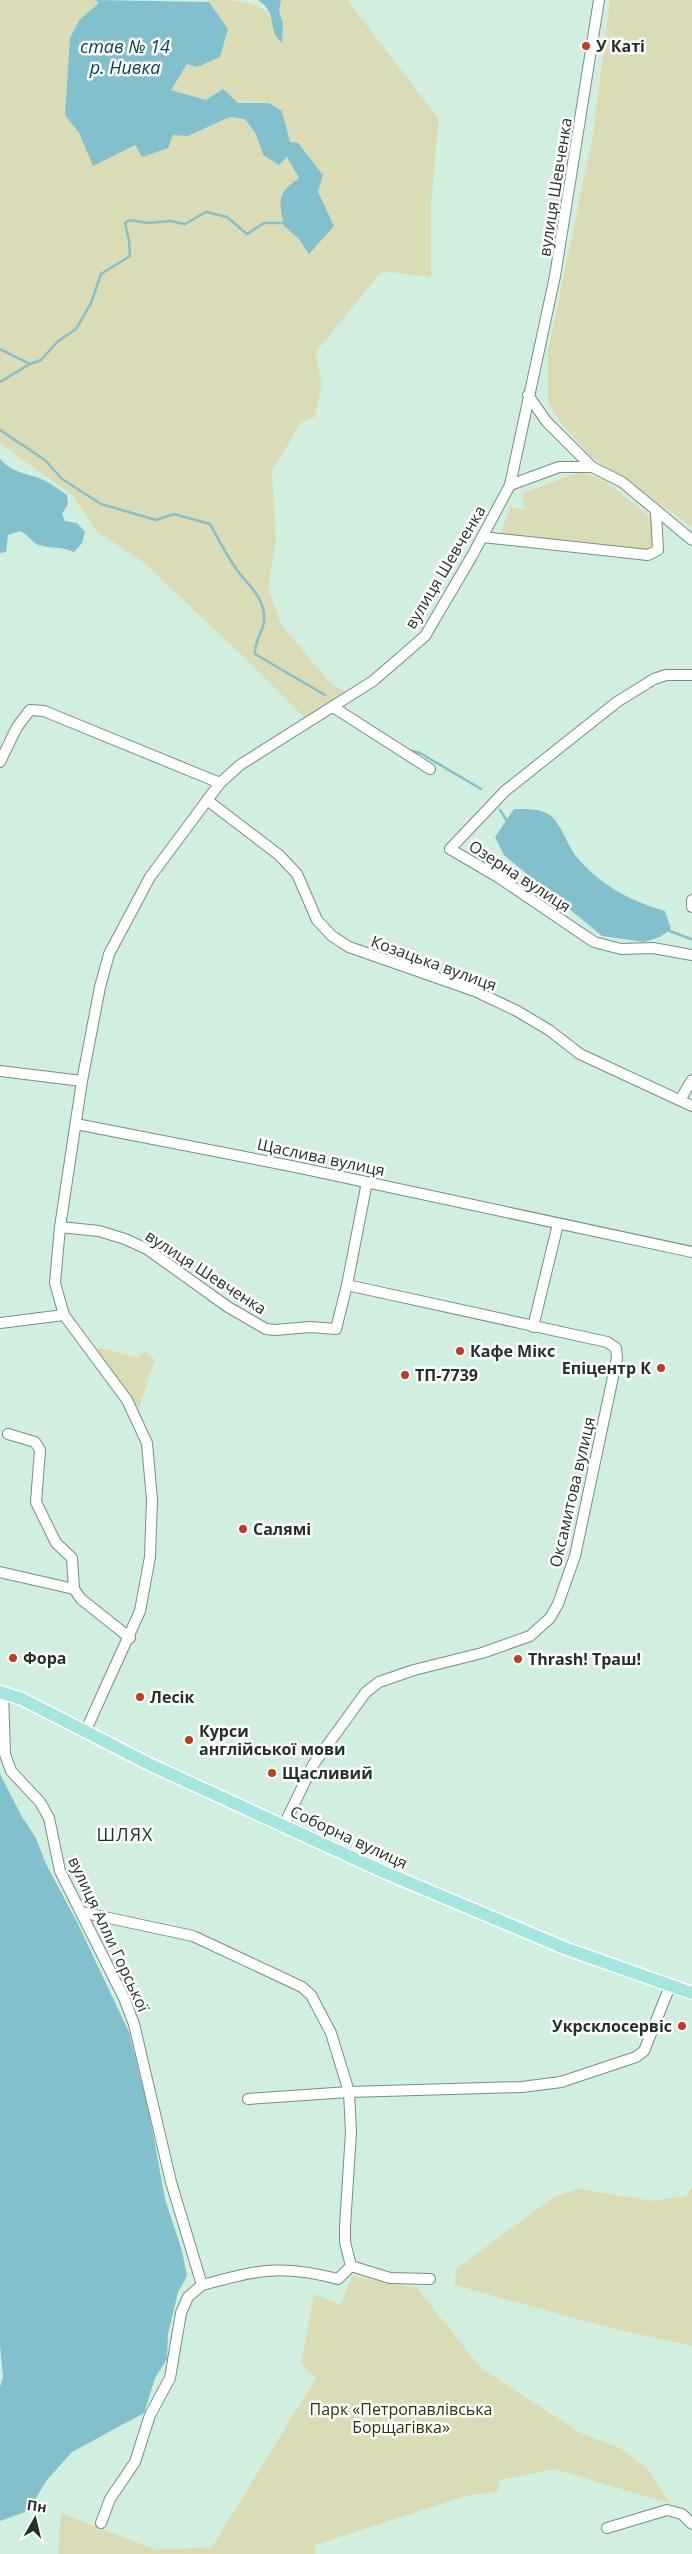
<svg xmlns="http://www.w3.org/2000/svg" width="692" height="2554" viewBox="0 0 692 2554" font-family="'Open Sans',sans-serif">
<rect width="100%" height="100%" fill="#d1efde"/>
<g fill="#dadcb5">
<path d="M 0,0 L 95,0 L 99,3 L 80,19 L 65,115 L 79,133 L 93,165 L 135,145 L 142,157 L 173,135 L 206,129 L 230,117 L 245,119 L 256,134 L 263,155 L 287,157 L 299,178 L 284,226 L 299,239 L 322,238 L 333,226 L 318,192 L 323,175 L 290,143 L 282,111 L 269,103 L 206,100 L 171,90 L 187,64 L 220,57 L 228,29 L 207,0 C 234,0 270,0 273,26 L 283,24 L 279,11 L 281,0 L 347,0 L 439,119 L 431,204 L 431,277 L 382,271 L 315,353 L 322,384 L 315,417 L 301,422 L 272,472 L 276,540 L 268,587 L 281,624 L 331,684 L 348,693 L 307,720 L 242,655 L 142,561 L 96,531 L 73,496 L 0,443 Z"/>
<polygon points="610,0 692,0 692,527 590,456 560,422 548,403 548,352 593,134"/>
<polygon points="579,472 605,481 652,518 657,548 647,550 499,539 510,507 525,510 522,494"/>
<polygon points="99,1348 138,1357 145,1352 155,1360 139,1408 95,1351"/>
<polygon points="692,2185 692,2346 606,2327 455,2285 456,2269 554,2197 578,2189 654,2201 686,2196"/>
<polygon points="352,2276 417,2288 481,2368 582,2434 620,2448 647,2468 671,2504 555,2469 500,2480 497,2492 465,2496 315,2545 315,2554 58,2554 61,2513 156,2550 212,2547 316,2378 301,2364 314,2294 341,2305"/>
</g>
<g fill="#82c0cd">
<path d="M 95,0 L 209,2 L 228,29 L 220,57 L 197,67 L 187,64 L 171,90 L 206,100 L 223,89 L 238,103 L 269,103 L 282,111 L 290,142 L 298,143 L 323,175 L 318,192 L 334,226 L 309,254 L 299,239 L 284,226 C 279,199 276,195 299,178 L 287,157 L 279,165 L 263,155 L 256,134 L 245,119 L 230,117 L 188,136 L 173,135 L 168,148 L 142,157 L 135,145 L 93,166 L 79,133 L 65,115 L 70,38 L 80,19 L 99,3 Z"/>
<path d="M 258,0 L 281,0 L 279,11 L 283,24 L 282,43 C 266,29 279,14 258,0 Z"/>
<path d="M 0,459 C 11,472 24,473 39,478 C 49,482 58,489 67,495 L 68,504 L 62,514 L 65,521 L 77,523 L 85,532 L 82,543 L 74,552 C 61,546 52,549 39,545 C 32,543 28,534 20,531 L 8,535 L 6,552 L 0,553 Z"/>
<path d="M 514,809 C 525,809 542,808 551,816 C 560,823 568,845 575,855 C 598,884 630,901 665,911 L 671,929 L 660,937 L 644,942 L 602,936 L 504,855 L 495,837 Z"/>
<polygon points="0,1774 22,1817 36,1838 46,1864 77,1922 129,2032 149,2112 165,2199 182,2251 187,2276 178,2292 168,2334 167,2359 155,2378 144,2413 72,2452 47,2480 28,2511 0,2521 0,2387 3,2377 0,2345"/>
</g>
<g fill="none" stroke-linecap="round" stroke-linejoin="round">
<g stroke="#82c0cd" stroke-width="2.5">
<polyline points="0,349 30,364 41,360 57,342 76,329 91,303 101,274 130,256 129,241 125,223 130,220 148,223 170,221 185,224 206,212 227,217 247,234 264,223 286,223"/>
<polyline points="0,382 30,364"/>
<path d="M 0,430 L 45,460 L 62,479 L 101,504 L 156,520 L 174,514 L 210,524 C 219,540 228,559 240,574 C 250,587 262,596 264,614 C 266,631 254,638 255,654 L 325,695"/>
<polyline points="408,750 420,753 481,789"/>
<polyline points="500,810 507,821"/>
<polyline points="667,930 691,939"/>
</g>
<g stroke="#749081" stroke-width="12">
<g id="minor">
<polyline points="528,395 546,421 592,467 622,482 692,540"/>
<polyline points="510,485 559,467 592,467"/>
<polyline points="482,537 648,555 658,550 656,513"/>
<polyline points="692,675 666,675 654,679 617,702 505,791 450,849 498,877 594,942 621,949 653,948 692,955"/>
<polyline points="333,707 430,769"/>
<polyline points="0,762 17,727 30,710 44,711 220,783"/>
<polyline points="207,800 279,855 297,874 317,920 332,936 349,947 475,991 517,1011 549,1030 580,1054 692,1106"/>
<polyline points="692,900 692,907"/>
<polyline points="0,1071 82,1081"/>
<polyline points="680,1100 692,1080"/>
<polyline points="76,1124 296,1167 692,1252"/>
<polyline points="60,1227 99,1231 125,1239 147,1249 228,1307 266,1329 275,1330 310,1327 336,1329 347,1285 367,1182"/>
<polyline points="0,1323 64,1315"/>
<polyline points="533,1327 558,1224"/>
<polyline points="8,1434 35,1442 40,1450 36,1502 56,1543 72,1558 74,1589"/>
<polyline points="0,1572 74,1589 81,1599 130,1638"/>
<path d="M 3,1693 L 5,1754 L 11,1771 L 40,1802 L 49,1818 L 60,1871 L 124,1998 L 134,2024 L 171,2182 L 202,2285 C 258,2270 280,2264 338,2279 L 351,2266 L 345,2242 L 345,2226 L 351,2132 L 349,2092 L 331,2033 L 311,1995 L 302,1987 L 193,1936 L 81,1912"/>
<polyline points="86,1730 140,1611 150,1557 152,1500 147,1443 127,1400 64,1315 55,1283 60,1227 82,1081 100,987 109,954 150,877 220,783 240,765 373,681 425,636 472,556 510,485 555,276 599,0"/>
<polyline points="284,1825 313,1765 366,1692 379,1682 414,1670 482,1653 530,1636 550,1618 558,1604 575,1556 617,1358 616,1348 607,1342 347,1285"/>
<polyline points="248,2099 349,2092 522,2087 561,2082 636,2057 644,2051 670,1986"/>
<polyline points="351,2266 390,2278 430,2279"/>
<polyline points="101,2523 110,2499 135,2462 150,2415 170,2378 181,2313 188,2297 202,2285"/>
<polyline points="607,2528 667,2510 682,2514 692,2524"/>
</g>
</g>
<g stroke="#fff" stroke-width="15">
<polyline id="major" points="0,1692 22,1699 151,1765 384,1872 567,1949 692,1993"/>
</g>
<use href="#minor" stroke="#fff" stroke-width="10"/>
<use href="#major" stroke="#a3e6df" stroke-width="12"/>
</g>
<g fill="#c43a1d" stroke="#fff" stroke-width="2">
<circle cx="586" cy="46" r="5"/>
<circle cx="460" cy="1351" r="5"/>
<circle cx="661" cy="1368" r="5"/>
<circle cx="405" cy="1375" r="5"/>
<circle cx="243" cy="1529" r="5"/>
<circle cx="13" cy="1658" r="5"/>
<circle cx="518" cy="1659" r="5"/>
<circle cx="140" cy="1697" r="5"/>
<circle cx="189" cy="1740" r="5"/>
<circle cx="272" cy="1773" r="5"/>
<circle cx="682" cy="2026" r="5"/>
</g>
<g text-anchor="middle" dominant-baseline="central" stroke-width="5" stroke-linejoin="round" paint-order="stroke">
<g font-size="16" font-weight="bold" fill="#24302a" stroke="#fff" text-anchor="start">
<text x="596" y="46">У Каті</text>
<text x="470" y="1351">Кафе Мікс</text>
<text x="651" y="1368" text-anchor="end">Епіцентр К</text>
<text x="415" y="1375">ТП-7739</text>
<text x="253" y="1529">Салямі</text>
<text x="23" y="1658">Фора</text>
<text x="528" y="1659">Thrash! Траш!</text>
<text x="150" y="1697">Лесік</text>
<text x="199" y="1731">Курси<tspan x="199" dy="18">англійської мови</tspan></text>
<text x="282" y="1773">Щасливий</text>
<text x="672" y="2026" text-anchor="end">Укрсклосервіс</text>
</g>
<g font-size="16" fill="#24302a" stroke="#fff">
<text transform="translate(555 187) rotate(-81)">вулиця Шевченка</text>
<text transform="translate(445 567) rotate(-59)">вулиця Шевченка</text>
<text transform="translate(520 876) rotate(33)">Озерна вулиця</text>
<text transform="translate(434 963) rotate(20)">Козацька вулиця</text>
<text transform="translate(321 1157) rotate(12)">Щаслива вулиця</text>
<text transform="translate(206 1272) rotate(33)">вулиця Шевченка</text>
<text transform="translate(572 1492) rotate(-77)">Оксамитова вулиця</text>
<text transform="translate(349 1837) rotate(25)">Соборна вулиця</text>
<text transform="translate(109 1934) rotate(65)">вулиця Алли Горської</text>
</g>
<g font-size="16" fill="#31310a" stroke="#fff">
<text x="401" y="2409">Парк «Петропавлівська<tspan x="401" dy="18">Борщагівка»</tspan></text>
</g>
<g font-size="18" font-style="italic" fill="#08434c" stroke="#fff">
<text x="125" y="46">став № 14<tspan x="125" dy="21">р. Нивка</tspan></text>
</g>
<g font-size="18" letter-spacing="1" fill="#193225" stroke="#fff">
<text x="125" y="1834">ШЛЯХ</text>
</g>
</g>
<g transform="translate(35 2519) rotate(8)" stroke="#ffffff" stroke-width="4" paint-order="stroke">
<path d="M0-4L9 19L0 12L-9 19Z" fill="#24302a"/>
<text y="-8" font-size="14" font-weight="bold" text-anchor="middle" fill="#24302a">Пн</text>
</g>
</svg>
